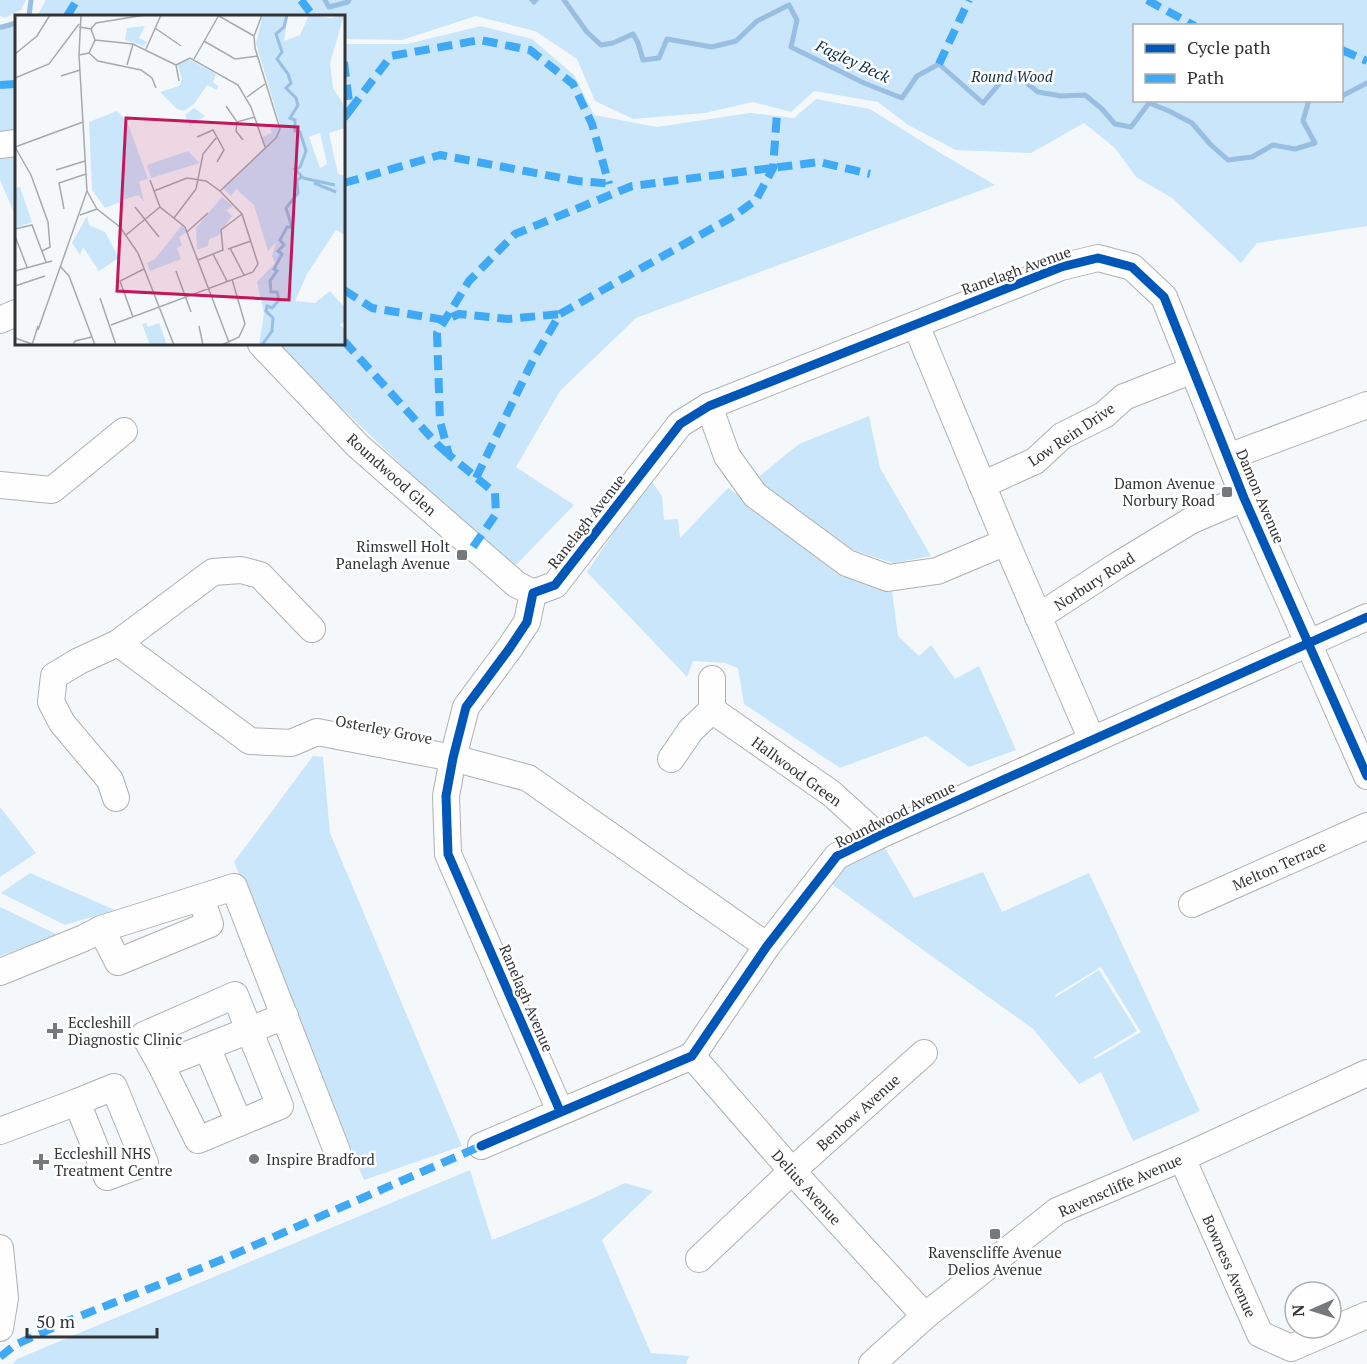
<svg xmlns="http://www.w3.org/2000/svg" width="1367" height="1364" viewBox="0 0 1367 1364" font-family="'PT Serif',serif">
<rect width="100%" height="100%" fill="#f5f8fa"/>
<g fill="#cae6fb" fill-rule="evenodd">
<polygon points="0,0 26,0 21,10 5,18 0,16"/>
<path d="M 46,0 L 1367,0 L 1367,226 L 1257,243 L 1241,263 L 1172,198 L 1136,177 L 1115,148 L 1084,123 L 1031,153 L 956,150 L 908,125 L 878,102 L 814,91 L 791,112 L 753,102 L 705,113 L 633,119 L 595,101 L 577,59 L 535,31 L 476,16 L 402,40 L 344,39 L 344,16 L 37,16 ZM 1134,26 L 1342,26 L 1342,100 L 1134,100 Z"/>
<polygon points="16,24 16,132 0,132 0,26"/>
<polygon points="481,26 532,39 574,75 594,115 657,127 750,113 794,118 816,99 870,109 942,154 995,185 636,318 560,391 516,467 574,505 515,566 416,479 275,344 344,344 344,42 345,44 407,44"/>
<polygon points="16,143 16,217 0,180 0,145"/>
<polygon points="869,416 880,468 931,556 893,563 850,549 798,514 756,479 799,444"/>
<polygon points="650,479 662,496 664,520 678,519 680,538 728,488 866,585 892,591 898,636 919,656 931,645 955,679 979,666 1016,750 969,767 926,736 840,768 744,704 738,668 725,663 693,661 687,677 587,572"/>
<polygon points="313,756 323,757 330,833 462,1146 364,1180 234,862"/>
<polygon points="0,807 36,853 0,877"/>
<path d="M 878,836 L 914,898 L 983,872 L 1002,912 L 1089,873 L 1200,1111 L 1133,1141 L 1101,1072 L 1079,1084 L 1033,1029 L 822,877 ZM 1101,967 L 1141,1032 L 1095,1059 L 1094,1057 L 1137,1031 L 1099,970 L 1056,997 L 1055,995 Z"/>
<polygon points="30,873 115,910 65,925 1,893"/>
<polygon points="0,907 58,935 0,956"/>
<polygon points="470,1170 492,1240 585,1202 625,1183 653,1191 602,1240 651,1353 689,1356 686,1364 13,1364 17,1359"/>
</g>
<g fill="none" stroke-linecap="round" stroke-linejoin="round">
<g stroke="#9abee1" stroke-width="5">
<polyline points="325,0 329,7 348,2 349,0"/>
<polyline points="532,0 534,2 536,0"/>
<polyline points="564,0 587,32 601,45 613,43 633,34 638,43 643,60 659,58 667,39 712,47 736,41 757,21 789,5 797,20 791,47 864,83 902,98 917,76 939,64 983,103 1006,76 1024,81 1038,92 1061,96 1085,95 1102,109 1115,124 1131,127 1149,103 1169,111 1192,123 1210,144 1228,160 1252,157 1273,145 1295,149 1315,143 1303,121 1309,100"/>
<polyline points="29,16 31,0"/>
<polyline points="0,27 2,27 16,23"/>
<polyline points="1342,96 1367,83"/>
</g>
<g stroke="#aeb0b1" stroke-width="28">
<g id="minor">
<polyline points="0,145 16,143"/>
<polyline points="0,320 16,313"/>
<polyline points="916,325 1006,542"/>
<polyline points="261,344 358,446 516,584 533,593"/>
<polyline points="709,406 727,456 755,495 847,563 888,578 937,571 1006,542 1092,740"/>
<polyline points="1228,457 1367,405"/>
<polyline points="0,485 52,490 124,431"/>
<polyline points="982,485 1035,461 1062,436 1104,415 1124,397 1193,370"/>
<polyline points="1038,617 1118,565 1192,520 1244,498"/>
<polyline points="118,643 250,741 291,743 317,732 453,758 528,778 767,946"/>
<polyline points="712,679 712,710 832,794 878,836"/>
<polyline points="671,759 691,730 712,710"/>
<polyline points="116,798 110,780 62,723 51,702 54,676 79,661 118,643 213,572 241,570 260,575 312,629"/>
<polyline points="1192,904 1367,826"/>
<polyline points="101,929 118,962 210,924 201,898"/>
<polyline points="0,972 84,938 101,929 234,887 337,1151"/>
<polygon points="235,995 280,1106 198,1140 161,1065 144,1035"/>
<polyline points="207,1047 239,1123"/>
<polyline points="692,1056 792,1171 925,1316"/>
<polyline points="161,1065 285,1016"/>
<polyline points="560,1111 448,854 446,796 453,758 466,707 509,649 527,622 533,593 555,585 680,424 709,406 1061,267 1098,258 1132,267 1164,297 1244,498 1367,776"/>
<polyline points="0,1131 77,1102 114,1087 145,1163 107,1177 77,1102"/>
<polyline points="481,1146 692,1056 767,946 837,856 878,836 1367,617"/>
<polyline points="1182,1158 1260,1334 1291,1348 1367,1315"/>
<polyline points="0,1248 5,1298 0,1328"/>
<polyline points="699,1259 792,1171 924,1053"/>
<polyline points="872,1364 925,1316 1057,1211 1182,1158 1367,1073"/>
</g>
</g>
<use href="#minor" stroke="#fefefe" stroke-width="26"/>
<g stroke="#3fa9f5" stroke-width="8" stroke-dasharray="15 8" stroke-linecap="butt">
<polyline points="301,0 313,16"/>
<polyline points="1147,0 1195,26"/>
<polyline points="67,16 77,0"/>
<polyline points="1342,50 1367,61"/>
<polyline points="344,62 350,110 344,118"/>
<polyline points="939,64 969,0"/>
<polyline points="0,85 16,84"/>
<polyline points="350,110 391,56 480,40 530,50 573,84 592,124 609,184"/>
<polyline points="344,183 440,155 578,181 613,184"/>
<polyline points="344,290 372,308 445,320 459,314 508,319 560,314"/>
<polyline points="344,341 437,444 449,455"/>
<polyline points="476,478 533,360 560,314 734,216 756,200 773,168 777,113"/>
<polyline points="473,547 496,514 495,493 449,455 440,421 437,333 469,281 515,234 632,186 819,162 870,174"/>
<polyline points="0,1357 15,1345 65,1322 221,1260 481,1146"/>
</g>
<g stroke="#fff" stroke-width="13">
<g id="cycleway">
<polyline points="560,1111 448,854 446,796 453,758 466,707 509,649 527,622 533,593 555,585 680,424 709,406 1061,267 1098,258 1132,267 1164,297 1244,498 1367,776"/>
<polyline points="481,1146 692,1056 767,946 837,856 878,836 1367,617"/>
</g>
</g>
<use href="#cycleway" stroke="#0057b8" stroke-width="9"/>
</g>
<g fill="#76797b" stroke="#fff" stroke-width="2">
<rect x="1221" y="486" width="12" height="12" rx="3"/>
<rect x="456" y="549" width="12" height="12" rx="3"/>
<path d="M52 1022h6v6h6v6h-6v6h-6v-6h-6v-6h6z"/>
<circle cx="254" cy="1159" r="6"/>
<path d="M38 1153h6v6h6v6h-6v6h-6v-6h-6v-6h6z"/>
<rect x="989" y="1228" width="12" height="12" rx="3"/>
</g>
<g text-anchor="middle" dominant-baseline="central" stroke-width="5" stroke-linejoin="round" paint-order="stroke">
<g font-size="15" font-style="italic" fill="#132e41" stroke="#fff">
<text x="1012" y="76">Round Wood</text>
</g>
<g font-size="15" fill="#323436" stroke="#fff">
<text transform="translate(1016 270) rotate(-20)">Ranelagh Avenue</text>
<text transform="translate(1071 434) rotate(-34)">Low Rein Drive</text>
<text transform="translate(392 474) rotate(42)">Roundwood Glen</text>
<text transform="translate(1261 496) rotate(67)">Damon Avenue</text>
<text transform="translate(586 521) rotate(-52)">Ranelagh Avenue</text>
<text transform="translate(1094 581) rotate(-33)">Norbury Road</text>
<text transform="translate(384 729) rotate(11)">Osterley Grove</text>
<text transform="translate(797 771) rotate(36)">Hallwood Green</text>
<text transform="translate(895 814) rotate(-26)">Roundwood Avenue</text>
<text transform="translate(1279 865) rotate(-24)">Melton Terrace</text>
<text transform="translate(527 998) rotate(67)">Ranelagh Avenue</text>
<text transform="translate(858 1112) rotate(-42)">Benbow Avenue</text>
<text transform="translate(1120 1185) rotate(-24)">Ravenscliffe Avenue</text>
<text transform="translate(807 1187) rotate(48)">Delius Avenue</text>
<text transform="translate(1230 1266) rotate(66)">Bowness Avenue</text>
</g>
<g font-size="15" fill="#323436" stroke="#fff" text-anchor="start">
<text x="1215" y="483" text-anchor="end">Damon Avenue<tspan x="1215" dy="17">Norbury Road</tspan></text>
<text x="450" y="546" text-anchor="end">Rimswell Holt<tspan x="450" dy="17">Panelagh Avenue</tspan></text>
<text x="68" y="1022">Eccleshill<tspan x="68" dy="17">Diagnostic Clinic</tspan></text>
<text x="54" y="1153">Eccleshill NHS<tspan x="54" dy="17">Treatment Centre</tspan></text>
<text x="266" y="1159">Inspire Bradford</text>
<text x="995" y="1252" text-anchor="middle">Ravenscliffe Avenue<tspan x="995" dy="17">Delios Avenue</tspan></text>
</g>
<g font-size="16" font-style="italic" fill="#062c4c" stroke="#fff">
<text transform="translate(853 61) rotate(25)">Fagley Beck</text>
</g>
</g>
<g transform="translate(15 15)">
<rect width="330" height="330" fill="#f5f8fa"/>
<path d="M 248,0 L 273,0 L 269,26 L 285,20 L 294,0 L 316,3 L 329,0 L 315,48 L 318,73 L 328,89 L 330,113 L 314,118 L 323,159 L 330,161 L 330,220 L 321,215 L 292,259 L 280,286 L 300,288 L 315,276 L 330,293 L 330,306 L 325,310 L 330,314 L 330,330 L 244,330 L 249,298 L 242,267 L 260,248 L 257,241 L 261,227 L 253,236 L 239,190 L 221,174 L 216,181 L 208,173 L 250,132 L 247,122 L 257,118 L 255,113 L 265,110 L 266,113 L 241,28 ZM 305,118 L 312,149 L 305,153 L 294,122 ZM 130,11 L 124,23 L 132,27 L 129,31 L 110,25 L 112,13 ZM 173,44 L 201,59 L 198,67 L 203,71 L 202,75 L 192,70 L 179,89 L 169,96 L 162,94 L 145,77 L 164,71 L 167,65 L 163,50 ZM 179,93 L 190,101 L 175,111 L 170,100 ZM 102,96 L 112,106 L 133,164 L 124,166 L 129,187 L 123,180 L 108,185 L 108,190 L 103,188 L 90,193 L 77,175 L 74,107 ZM 173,136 L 185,148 L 136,163 L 132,150 ZM 5,172 L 17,207 L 0,213 L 0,173 ZM 207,182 L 218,191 L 211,195 L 217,201 L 203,221 L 194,224 L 193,231 L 182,235 L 181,213 ZM 72,201 L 74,210 L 90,217 L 104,243 L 84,256 L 68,232 L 65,240 L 57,228 ZM 167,210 L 172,217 L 164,222 L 167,230 L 162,233 L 166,244 L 135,256 L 132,248 L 140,244 ZM 131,308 L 133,312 L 144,308 L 152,330 L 135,330 L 127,309 Z" fill="#cae6fb" fill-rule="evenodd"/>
<path fill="none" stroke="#9abee1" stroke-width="3" d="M 288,163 L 320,170M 299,168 L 321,177M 247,330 L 257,316 L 258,303 L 251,296 L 252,291 L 257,293 L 264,285 L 262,277 L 256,277 L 255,266 L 262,256 L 259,254 L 267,239 L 263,236 L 269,230 L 265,225 L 272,212 L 277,212 L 271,193 L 283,178 L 282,165 L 287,162 L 280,154 L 285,152 L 291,136 L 285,117 L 280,116 L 280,105 L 275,103 L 283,90 L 281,83 L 271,73 L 276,68 L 273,59 L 262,44 L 267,37 L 261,19 L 269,12 L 272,0"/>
<path fill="none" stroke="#a7aaac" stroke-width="1.5" d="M 204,1 L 239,21M 140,13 L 166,31M 76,14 L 81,8 L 130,0M 80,25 L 118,29 L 161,50M 189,26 L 220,44 L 242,41M 131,34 L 146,0M 74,38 L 83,46 L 126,55 L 137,63 L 141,73M 0,39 L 22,21 L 35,0M 64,40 L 74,38 L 80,25 L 76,14 L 64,12M 179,44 L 204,0M 112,50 L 118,29M 46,61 L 65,55M 0,63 L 34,49 L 64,9M 164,66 L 161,50 L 175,43 L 223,70 L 236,92 L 250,132M 232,82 L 250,69M 211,91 L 222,107 L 240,102M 222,107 L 221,116 L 228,125M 182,122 L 198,115 L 209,135 L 202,147M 0,132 L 16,160 L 33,207 L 35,232 L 27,236M 0,132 L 68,107M 41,155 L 70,146M 135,165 L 145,192 L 170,212 L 215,330M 72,176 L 82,194 L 105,212 L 123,238 L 159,330M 205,176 L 261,123 L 265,114 L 240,33 L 239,21 L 247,0M 120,192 L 144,222M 49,194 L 44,168 L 71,159M 65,200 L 82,194M 159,203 L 181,174 L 188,139 L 201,123M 0,214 L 17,210 L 31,247M 172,217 L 193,198M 111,220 L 145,192M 0,221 L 12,252M 215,233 L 229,260M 213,234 L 236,226M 198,239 L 212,266M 183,245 L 208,235 L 206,215 L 227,199M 45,251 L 54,261 L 80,330M 0,256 L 37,246M 161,256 L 176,297M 0,271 L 30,261M 85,283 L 101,330M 118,302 L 105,266 L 129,254M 96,310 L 238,257 L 243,249 L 227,199 L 205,176 L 191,166 L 172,163 L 139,176M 184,311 L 188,330M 23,315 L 72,176 L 64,40 L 66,0M 0,323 L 17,329M 17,330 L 23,311M 58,330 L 60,326 L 77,322M 207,330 L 224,322 L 230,309 L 217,264"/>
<path fill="#c2185b" fill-opacity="0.15" stroke="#c2185b" stroke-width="3" d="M 111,103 L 283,112 L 274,285 L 102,276 Z"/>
<rect width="330" height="330" fill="none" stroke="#323436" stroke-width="3"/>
</g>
<rect x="1133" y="24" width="210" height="78" fill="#ffffff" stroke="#adaeaf" stroke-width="1.5"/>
<rect x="1145" y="44" width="30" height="9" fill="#0057b8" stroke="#adaeaf" stroke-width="1.5"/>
<text x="1187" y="54" font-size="18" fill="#323436">Cycle path</text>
<rect x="1145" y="74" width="30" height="9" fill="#3fa9f5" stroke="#adaeaf" stroke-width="1.5"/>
<text x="1187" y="84" font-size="18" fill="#323436">Path</text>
<g transform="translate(1313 1310) rotate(267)"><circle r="28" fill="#ffffff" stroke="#adaeaf" stroke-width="1.5"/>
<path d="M0-4.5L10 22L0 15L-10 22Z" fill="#76797b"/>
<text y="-9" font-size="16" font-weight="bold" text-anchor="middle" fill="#323436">N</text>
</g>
<path d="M27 1328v9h130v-9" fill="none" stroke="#323436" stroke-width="3"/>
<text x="36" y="1328" font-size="18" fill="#323436" stroke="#ffffff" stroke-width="4.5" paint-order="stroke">50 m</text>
</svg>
